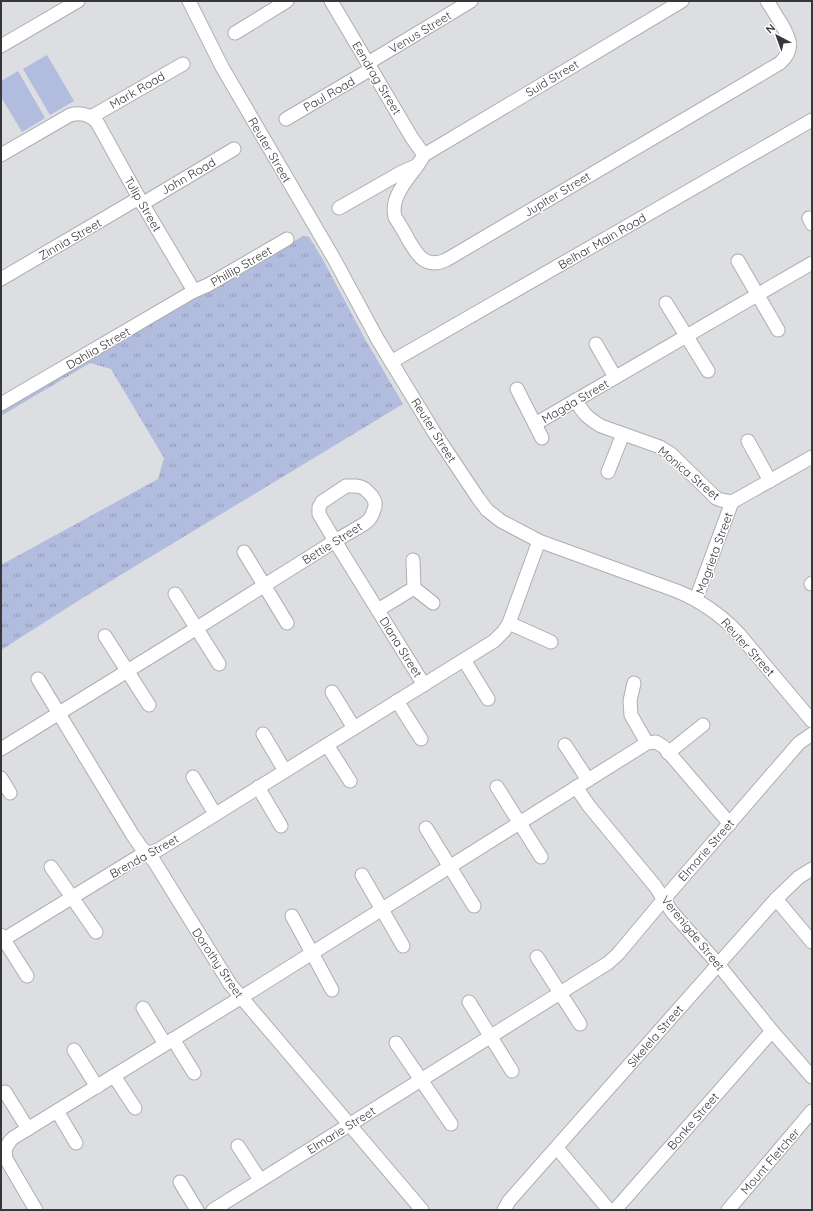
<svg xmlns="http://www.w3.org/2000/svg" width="813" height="1211" viewBox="0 0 813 1211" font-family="Quicksand,sans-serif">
<defs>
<pattern id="grass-tufts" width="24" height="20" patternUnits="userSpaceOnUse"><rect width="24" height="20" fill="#b1bcde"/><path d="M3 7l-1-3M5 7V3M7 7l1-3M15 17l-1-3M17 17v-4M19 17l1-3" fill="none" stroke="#919ab5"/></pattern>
</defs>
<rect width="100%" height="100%" fill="#dddee2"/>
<polygon fill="url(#grass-tufts)" points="303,236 309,237 322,258 365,339 403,404 81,599 1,650 1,565 158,479 164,458 111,369 90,363 1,416 1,409 183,301 195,299"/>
<g fill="#b1bcde">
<polygon points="47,55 74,101 50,115 23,69"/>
<polygon points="18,71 45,118 22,132 1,97 1,81"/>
</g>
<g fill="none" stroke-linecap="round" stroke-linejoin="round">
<g stroke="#acaeb1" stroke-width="15">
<g id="minor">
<path d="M 189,1 L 222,67 L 333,257 L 378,340 L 434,432 L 478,498 L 487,510 L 501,521 L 539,541 L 677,591 C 701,601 720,614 738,633 L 812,721"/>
<polyline points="331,1 412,138 424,155"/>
<polyline points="235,33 287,1"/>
<polyline points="1,46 78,1"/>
<polyline points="368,63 471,1"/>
<polyline points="91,117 183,64"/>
<polyline points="286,119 371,69"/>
<path d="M 1,155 L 70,115 C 81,112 89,114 97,122 L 139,198 L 194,291"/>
<path d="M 424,155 C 414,174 389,194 395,217 C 400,225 405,233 409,241 C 418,256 426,269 446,260 L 780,63 C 795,49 790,39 781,23 C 776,16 772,8 767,1"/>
<polyline points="424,155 682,1"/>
<polyline points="142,204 234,149"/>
<polyline points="339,208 402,172 418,165"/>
<polyline points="809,218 812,224"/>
<polyline points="738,261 778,330"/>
<polyline points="1,279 139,198"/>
<polyline points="666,303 708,371"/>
<polyline points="596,344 615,377"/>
<polyline points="391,362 812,120"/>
<polyline points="517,389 542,438"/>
<path d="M 576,400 C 583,414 588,418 601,426 L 660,447 L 671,454 L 716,498 L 721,500 L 732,502"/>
<polyline points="1,404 194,291 208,285 287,239"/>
<polyline points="535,424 812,263"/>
<polyline points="748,441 770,481"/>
<polyline points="608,472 623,434"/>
<polyline points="244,552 287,623"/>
<polyline points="811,584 812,583"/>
<polyline points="414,588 433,603"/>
<polyline points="175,594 219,664"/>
<polyline points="696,599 732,502 812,457"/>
<polyline points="378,610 414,588 413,560"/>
<polyline points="509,623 551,642"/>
<polyline points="105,636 149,705"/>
<polyline points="464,660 488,699"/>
<polyline points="38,679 132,834 141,847 154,861 230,984 422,1210"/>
<polyline points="634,683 630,701 631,715 647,743"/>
<polyline points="332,692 354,728"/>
<polyline points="397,701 421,739"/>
<polyline points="263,734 285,771"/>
<polyline points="327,745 350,781"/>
<polyline points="565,745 588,780"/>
<polyline points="1,749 197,628 265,585 335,541 364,524 369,520 372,515 375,507 375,502 372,496 365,489 361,487 357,486 346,486 322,502 319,507 319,514 335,541 424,685"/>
<polyline points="668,753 703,725"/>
<polyline points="193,777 215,814"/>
<polyline points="1,778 10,793"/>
<polyline points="258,787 281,826"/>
<polyline points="497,787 541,857"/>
<polyline points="576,787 589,806 655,886 672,912 718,964 772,1031 812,1077"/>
<polyline points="426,828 474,906"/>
<polyline points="51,867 96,932"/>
<polyline points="362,875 403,946"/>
<polyline points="776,899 812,942"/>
<polyline points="292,916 332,990"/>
<polyline points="1,935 27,976"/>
<polyline points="1,941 138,857 158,850 494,641 504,631 509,623 539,541"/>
<polyline points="537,957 580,1024"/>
<polyline points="469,1002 512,1071"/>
<polyline points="143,1008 165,1044"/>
<polyline points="173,1039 194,1073"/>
<polyline points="396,1043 451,1124"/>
<polyline points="74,1050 97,1087"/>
<polyline points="114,1076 135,1108"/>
<polyline points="5,1092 28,1129"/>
<polyline points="57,1111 76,1143"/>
<polyline points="238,1146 260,1180"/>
<polyline points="557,1148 609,1210"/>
<polyline points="1,1149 5,1149 10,1141 13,1138 250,992 647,743 656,742 664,747 730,824"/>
<polyline points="5,1149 6,1159 36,1210"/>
<polyline points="180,1182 197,1210"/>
<polyline points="213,1210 608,963 618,954 664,899 799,743 812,734"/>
<polyline points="504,1210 509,1201 776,899 799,877 812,869"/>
<polyline points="615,1210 772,1031"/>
<polyline points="728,1210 812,1111"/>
</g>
</g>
<use href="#minor" stroke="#fff" stroke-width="13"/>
</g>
<g text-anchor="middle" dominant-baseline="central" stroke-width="3" stroke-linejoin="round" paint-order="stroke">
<g font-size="12" fill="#373739" stroke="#fff">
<text transform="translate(420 32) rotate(-31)">Venus Street</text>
<text transform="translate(377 78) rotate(59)">Eendrag Street</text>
<text transform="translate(552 78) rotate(-31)">Suid Street</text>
<text transform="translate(137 90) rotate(-30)">Mark Road</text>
<text transform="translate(329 94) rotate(-30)">Paul Road</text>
<text transform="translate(270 150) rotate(60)">Reuter Street</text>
<text transform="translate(188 176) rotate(-30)">John Road</text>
<text transform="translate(557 194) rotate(-31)">Jupiter Street</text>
<text transform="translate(143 204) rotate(60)">Tulip Street</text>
<text transform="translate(70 239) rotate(-30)">Zinnia Street</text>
<text transform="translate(602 241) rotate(-30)">Belhar Main Road</text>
<text transform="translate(241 266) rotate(-30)">Phillip Street</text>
<text transform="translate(98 348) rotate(-30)">Dahlia Street</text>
<text transform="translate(575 401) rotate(-30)">Magda Street</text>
<text transform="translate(434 430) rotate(58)">Reuter Street</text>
<text transform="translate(689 473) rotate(40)">Monica Street</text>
<text transform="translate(332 543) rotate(-32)">Bettie Street</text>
<text transform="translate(714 553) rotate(-70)">Magrieta Street</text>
<text transform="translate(401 647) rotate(58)">Diana Street</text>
<text transform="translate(748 647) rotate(48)">Reuter Street</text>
<text transform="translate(706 850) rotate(-49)">Elmarie Street</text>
<text transform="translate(144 856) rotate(-29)">Brenda Street</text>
<text transform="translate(693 933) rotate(51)">Verenigde Street</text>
<text transform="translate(218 963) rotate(56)">Dorothy Street</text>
<text transform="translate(655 1036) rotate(-49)">Sikelela Street</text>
<text transform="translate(693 1121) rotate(-49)">Bonke Street</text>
<text transform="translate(341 1130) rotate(-32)">Elmarie Street</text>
<text transform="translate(770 1161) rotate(-49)">Mount Fletcher</text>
</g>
</g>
<rect width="813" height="1211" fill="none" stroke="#373739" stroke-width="4"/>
<g transform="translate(777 36) rotate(319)" stroke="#ffffff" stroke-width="3" paint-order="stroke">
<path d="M0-3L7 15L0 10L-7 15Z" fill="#373739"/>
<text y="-6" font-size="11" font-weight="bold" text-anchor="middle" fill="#373739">N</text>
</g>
</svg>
